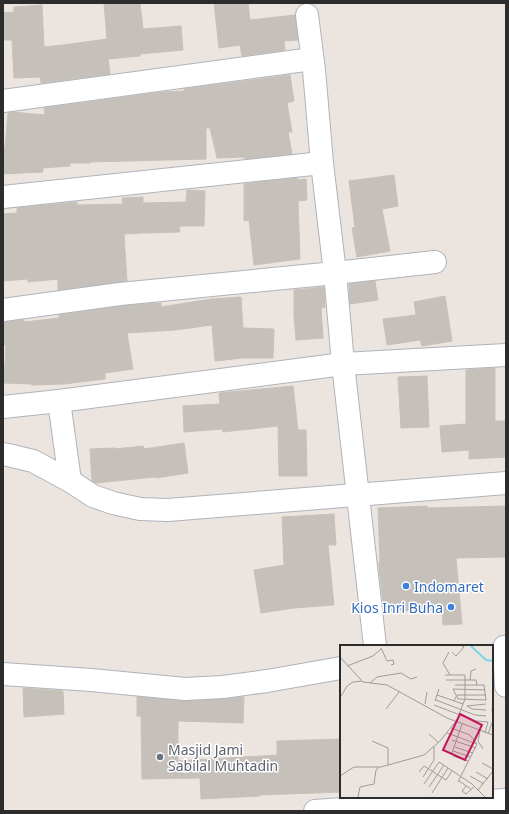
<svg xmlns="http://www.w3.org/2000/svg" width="509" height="814" viewBox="0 0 509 814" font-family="'Noto Sans',sans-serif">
<rect width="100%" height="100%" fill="#ece5df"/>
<g fill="#c5c0ba" stroke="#c8c1b9">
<polygon points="104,3 140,3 143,29 181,26 183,50 140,54 140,56 108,59 110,74 41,83 40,77 14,78 12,40 3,40 3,13 14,12 14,7 42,5 44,47 63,45 107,39"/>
<polygon points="214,3 248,3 250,20 295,15 298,40 284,41 285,50 242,56 240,45 219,48"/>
<polygon points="290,75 294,101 287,103 292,132 288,132 292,154 245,159 245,157 217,158 210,128 206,128 206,159 90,162 90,163 70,163 70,166 43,168 43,172 3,174 3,148 5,148 8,113 13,112 45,115 44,108 163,92 185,91 184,89"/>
<polygon points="394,175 398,206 382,209 390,251 357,257 352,228 355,227 349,181"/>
<polygon points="297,178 298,180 306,179 307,200 298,201 300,259 254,265 249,220 244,221 244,184"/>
<polygon points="187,190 205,191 204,226 179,226 180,232 144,233 124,234 127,281 58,290 58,279 28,282 28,279 3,281 3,214 17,213 17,208 77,202 77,205 123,204 122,198 143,197 143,203 186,202"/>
<polygon points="375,281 378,300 350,304 349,284"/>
<polygon points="324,287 325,307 321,308 323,338 296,340 294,315 294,290"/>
<polygon points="445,296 452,341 422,346 420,340 387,345 383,319 416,315 414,302"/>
<polygon points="241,297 243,328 274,329 273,358 243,358 215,361 212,325 175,330 127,333 133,369 105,373 105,379 64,384 32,385 31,384 4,383 6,344 4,345 3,322 24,320 24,322 59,318 59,315 121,306 161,303 161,307 211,299"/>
<polygon points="495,368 495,421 506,421 506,457 469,459 469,450 442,452 440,426 466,424 466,370"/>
<polygon points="427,376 429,427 401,428 398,377"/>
<polygon points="293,386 298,430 306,430 307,476 279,476 278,426 223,432 222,429 184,432 183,406 220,404 219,393"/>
<polygon points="184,443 188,473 156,478 155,477 96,483 92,481 90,449 115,448 115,449 143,446 144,449"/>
<polygon points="427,506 427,508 506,506 506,557 456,558 462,624 443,625 442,610 384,611 379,568 379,562 380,562 378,508"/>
<polygon points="334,514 336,545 328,545 334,605 294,608 261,613 254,570 284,565 282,517"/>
<polygon points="23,688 63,691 64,714 24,717"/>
<polygon points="137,697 186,701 224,699 244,697 243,723 178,721 178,761 277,755 277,741 341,739 341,792 259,795 260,796 201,799 200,778 142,779 141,716 137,716"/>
</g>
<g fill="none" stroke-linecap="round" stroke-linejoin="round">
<g stroke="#afb3bb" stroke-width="24">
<g id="minor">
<polyline points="307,15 314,70 322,163 335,273 343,364 375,646"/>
<polyline points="3,101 312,59"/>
<polyline points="3,197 322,163"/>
<polyline points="3,310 120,294 335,273 435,262"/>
<polyline points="59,401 70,481"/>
<polyline points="3,407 59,401 343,364 506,355"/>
<polyline points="3,454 8,455 33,461 70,481 93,496 113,503 140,509 168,510 506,483"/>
<polyline points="504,647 506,686"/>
<polyline points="3,674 91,680 185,689 223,687 267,681 341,668"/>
<polyline points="315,811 371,807 506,800"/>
</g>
</g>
<use href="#minor" stroke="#fff" stroke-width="22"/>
</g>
<g fill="#3f7fe0" stroke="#fff" stroke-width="1.5">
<circle cx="406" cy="586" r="4"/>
<circle cx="451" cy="607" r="4"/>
</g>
<circle fill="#6b7280" stroke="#fff" stroke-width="1.5" cx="160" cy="757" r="4"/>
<g text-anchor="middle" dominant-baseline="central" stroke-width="3" stroke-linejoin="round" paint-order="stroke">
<g font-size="14" fill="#366cbe" stroke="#fff" text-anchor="start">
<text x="414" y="586">Indomaret</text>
<text x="443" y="607" text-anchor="end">Kios Inri Buha</text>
</g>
<g font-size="14" fill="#5b616d" stroke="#fff" text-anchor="start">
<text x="168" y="749">Masjid Jami<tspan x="168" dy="16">Sabilal Muhtadin</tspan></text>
</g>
</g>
<g transform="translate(340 645)">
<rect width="153" height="153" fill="#ece5df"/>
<path fill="none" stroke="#7ad6e6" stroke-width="2" d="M 131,1 L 146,15 L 153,16"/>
<path fill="none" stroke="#9f9b97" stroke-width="1" d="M 41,3 L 47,16 L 53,15 L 54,19 L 51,20M 109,7 L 103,18 L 110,30M 112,7 L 116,11 L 124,2 L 122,1M 0,12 L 23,37 L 47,40 L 107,73 L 153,90M 7,21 L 33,11 L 41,4M 105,30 L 125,30 L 125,35 L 136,35 L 137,40M 106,35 L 125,35 L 125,40 L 144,40 L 146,55 L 118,54 L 113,44M 130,35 L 131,26 L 136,24M 30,38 L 37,32 L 61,28 L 71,34 L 77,32M 115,40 L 125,40 L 125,54 L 116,77M 113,44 L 145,45M 97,50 L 123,59M 0,53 L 7,41 L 13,37 L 22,36M 96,55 L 135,70 L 146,71M 95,56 L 99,44M 114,56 L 117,50 L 146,50M 85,59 L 87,47M 146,59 L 127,61 L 132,64 L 146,65M 94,60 L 136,76 L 148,77 L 145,88M 46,64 L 59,47M 111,83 L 130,90 L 137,99 L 118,137M 140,86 L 138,96 L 143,104M 107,88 L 137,99M 89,89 L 98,97M 148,89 L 153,75 L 152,63M 112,95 L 136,103M 32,96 L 48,103 L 48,120M 115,102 L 133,108M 113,106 L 131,112M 112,108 L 122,79M 113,111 L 128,116M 142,118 L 153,124M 79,127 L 84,121 L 106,135 L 112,126M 136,127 L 148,134M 0,131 L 14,122 L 41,122 L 84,110 L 100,96 L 116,76M 130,131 L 144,139M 83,132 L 94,115 L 94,102M 119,136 L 131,144M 84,139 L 99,117 L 132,139 L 145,152M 126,141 L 122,146 L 126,149 L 135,141M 89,142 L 104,120M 138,145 L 153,126M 92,148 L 108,123M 18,152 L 20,142 L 34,139 L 36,125 L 39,122"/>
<path fill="#c2185b" fill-opacity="0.15" stroke="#c2185b" stroke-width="2" d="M 120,69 L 142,80 L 125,115 L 103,105 Z"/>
<rect width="153" height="153" fill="none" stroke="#2c2c2c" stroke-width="2"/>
</g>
<rect width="509" height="814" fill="none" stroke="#2c2c2c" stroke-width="8"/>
</svg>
